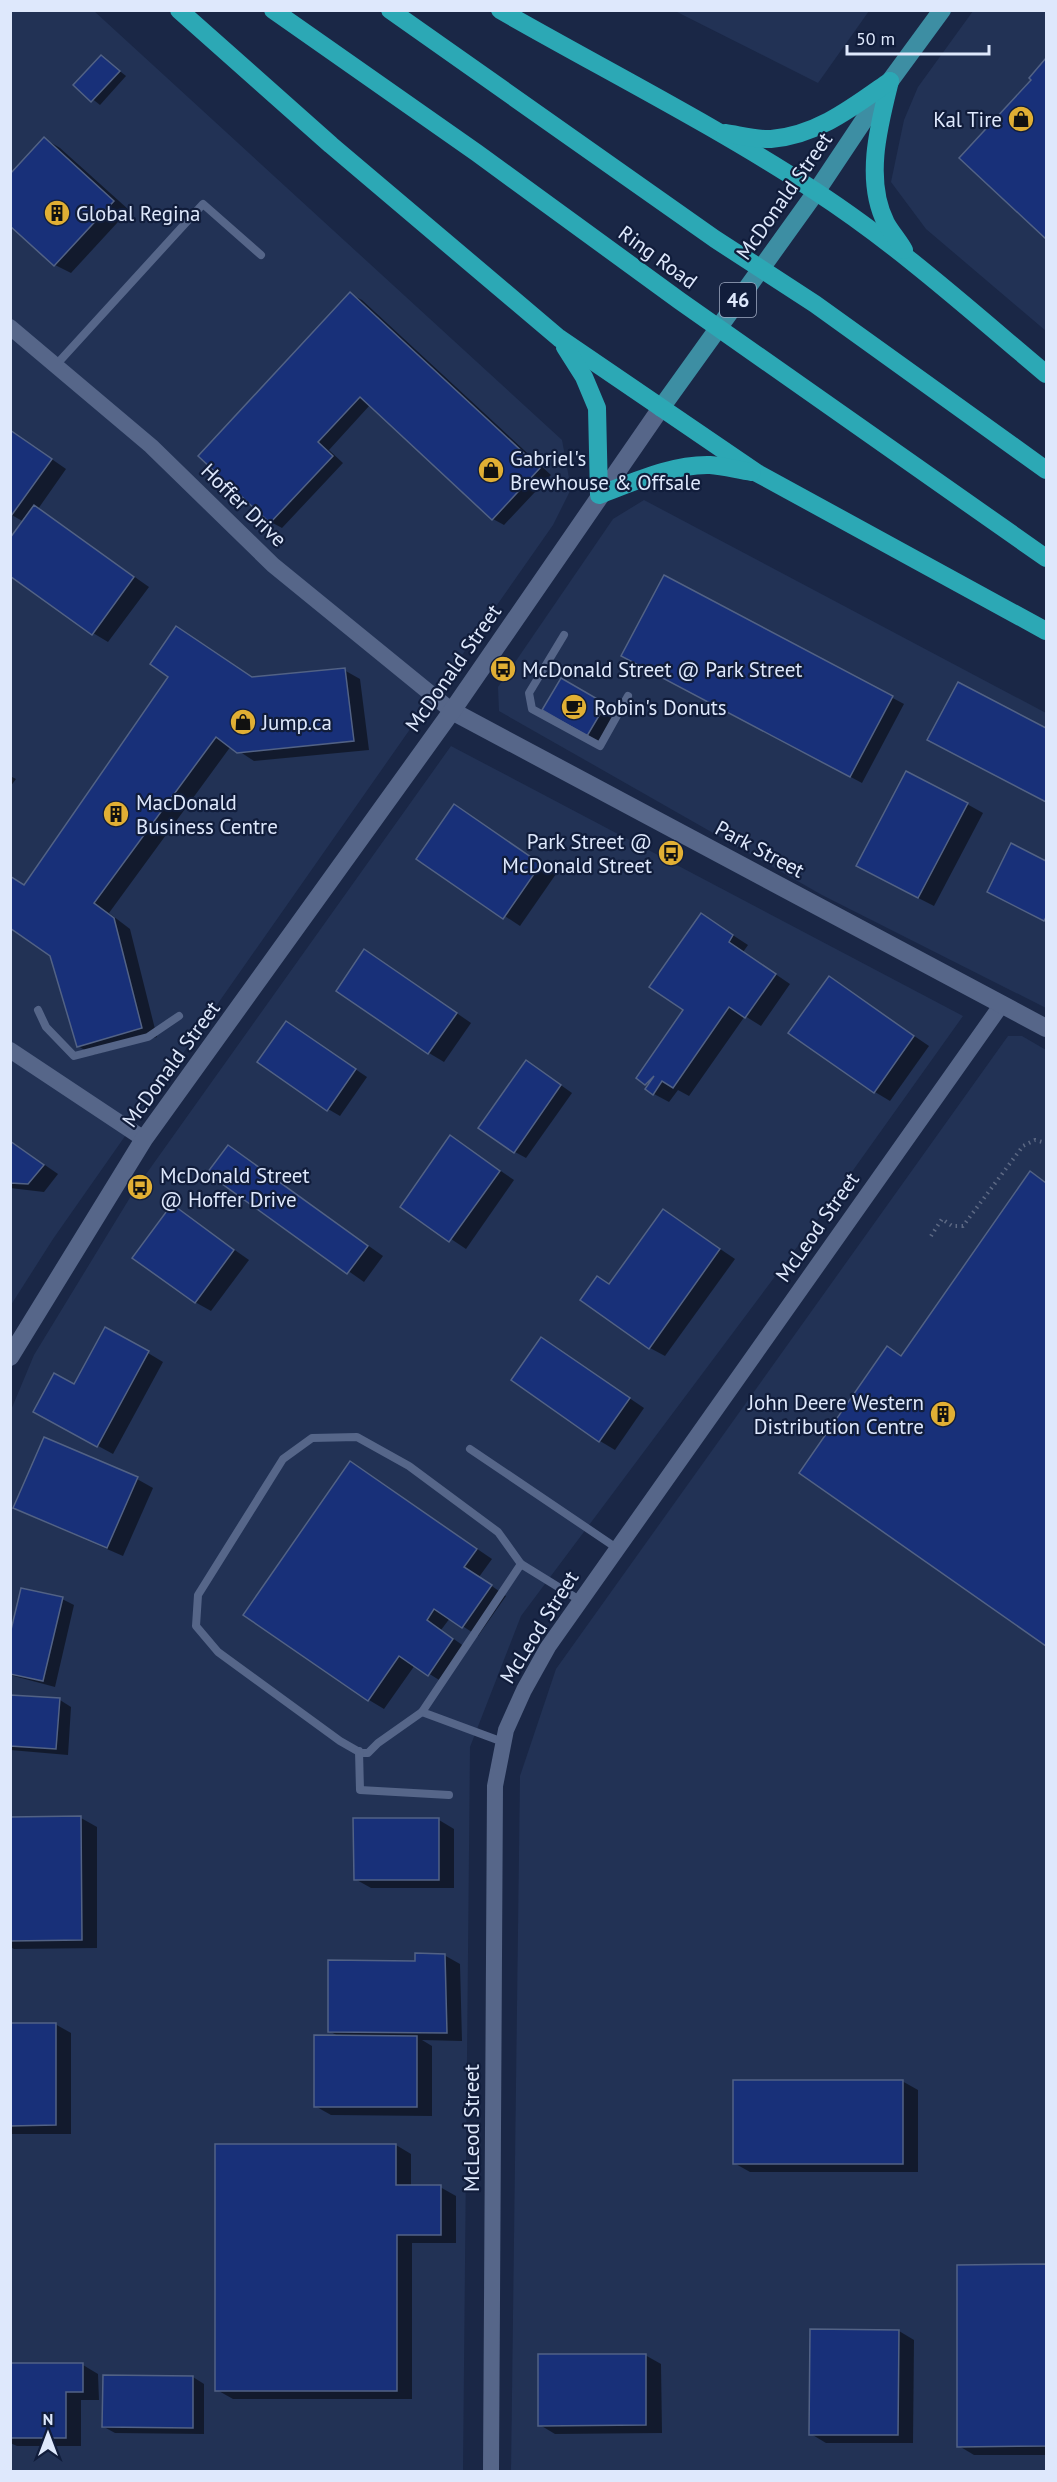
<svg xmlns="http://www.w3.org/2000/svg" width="1057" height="2482" viewBox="0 0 1057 2482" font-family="'PT Sans',sans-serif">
<rect width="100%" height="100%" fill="#1a2746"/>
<g fill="#223255">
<polygon points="11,11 94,11 562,440 571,489 553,525 53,1239 11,1305"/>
<polygon points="675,11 869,11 818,83"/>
<polygon points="973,11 1046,11 1046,331 926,229 891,182 904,120 918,87"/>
<polygon points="644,500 1046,713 1046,1008 822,895 499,711 498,687 613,519"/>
<polygon points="451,746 963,1016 824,1211 521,1616 470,1747 463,2471 11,2472 11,1410 34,1355 134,1191"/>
<polygon points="1008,1036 1022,1036 1046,1050 1046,2471 511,2472 520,1776 556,1669"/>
</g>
<g fill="#0007">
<polygon points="102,57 126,76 100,105 75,85"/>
<polygon points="1046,61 1046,236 961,158 1033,80 1031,78"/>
<polygon points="45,139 60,148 129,210 71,273 55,265"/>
<polygon points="350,294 362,300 551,475 504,525 493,519 370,405 329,450 343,463 282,528 271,522"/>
<polygon points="10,430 66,469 38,509 149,587 108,642 93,633 24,522 10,514"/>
<polygon points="665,577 904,704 862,783 635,662"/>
<polygon points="177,627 254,679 344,670 360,679 369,750 254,761 231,746 109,913 130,929 157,1037 93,1055 78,1046 51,955 25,886 170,676"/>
<polygon points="561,680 616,712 599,742 544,709"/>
<polygon points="958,684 1046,730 1046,801 945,748"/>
<polygon points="10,776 16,779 10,787"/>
<polygon points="967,804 983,813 934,906 873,875"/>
<polygon points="469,815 556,874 520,926 418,859"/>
<polygon points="1012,845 1046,863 1046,921 1004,900"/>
<polygon points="702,915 748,945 743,952 790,984 761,1026 745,1016 689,1096 678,1090 669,1102 654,1094 649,1085 638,1078 685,1009"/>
<polygon points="380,960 471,1023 444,1062 429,1053"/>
<polygon points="829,978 929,1046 890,1101 875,1092"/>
<polygon points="287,1023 367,1077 340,1116 328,1109"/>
<polygon points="538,1069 572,1093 526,1158 515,1152"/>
<polygon points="451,1137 514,1180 466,1249 402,1206"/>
<polygon points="10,1141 58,1174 44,1192 10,1188"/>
<polygon points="228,1147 383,1256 364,1282 209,1173"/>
<polygon points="1042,1180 1046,1183 1046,1644 801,1472 902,1357"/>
<polygon points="172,1206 249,1260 211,1311 195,1302"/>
<polygon points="664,1211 735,1259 665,1356 650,1348"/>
<polygon points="542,1339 644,1408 615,1450 600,1441"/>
<polygon points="148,1353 163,1362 113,1454 50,1420 75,1386"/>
<polygon points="351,1463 492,1559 479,1577 506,1596 478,1636 450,1618 441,1630 468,1649 444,1683 415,1665 384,1709 369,1700"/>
<polygon points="137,1479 153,1488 123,1556 31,1516 15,1507"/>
<polygon points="62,1599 74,1605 55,1687 10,1675 10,1640"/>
<polygon points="10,1696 60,1700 71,1707 68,1755 10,1750"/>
<polygon points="81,1818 97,1827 97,1948 14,1949 10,1947 10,1819"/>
<polygon points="439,1820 454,1829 454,1888 371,1888 355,1879"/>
<polygon points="444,1955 460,1964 462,2041 422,2040 432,2046 432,2116 331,2115 315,2106 340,2037 329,2031"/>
<polygon points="10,2024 55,2024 71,2033 71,2134 10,2134"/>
<polygon points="902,2081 918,2090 918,2172 750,2172 734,2163"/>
<polygon points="396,2145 411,2154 411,2187 440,2187 456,2196 456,2243 412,2243 412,2399 233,2399 217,2390"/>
<polygon points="958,2266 1046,2266 1046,2455 974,2455 959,2446"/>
<polygon points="899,2331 914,2340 913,2443 826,2443 811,2434"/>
<polygon points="645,2355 661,2364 662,2433 555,2434 540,2425"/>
<polygon points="10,2365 83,2365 98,2374 99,2400 81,2400 81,2446 17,2446 10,2443"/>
<polygon points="193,2377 204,2384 204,2434 115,2433 104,2427"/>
</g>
<g fill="#183079" stroke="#526285" stroke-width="1.5">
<polygon points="101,55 120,71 91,102 73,85"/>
<polygon points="1046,58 1046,239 959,158 1031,80 1029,78"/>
<polygon points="44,137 114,201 54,266 10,226 10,174"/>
<polygon points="350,292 540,468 492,520 360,397 318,442 333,456 270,523 198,456"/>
<polygon points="10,430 52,459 11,516 10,516"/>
<polygon points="34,505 134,577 92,635 10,576 10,538"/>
<polygon points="664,575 893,696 850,777 621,656"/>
<polygon points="176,626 252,677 345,668 354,741 237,753 216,737 94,903 114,918 142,1028 77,1047 50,956 10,928 10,876 24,885 168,677 150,664"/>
<polygon points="561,678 606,704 587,736 542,710"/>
<polygon points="958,682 1046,728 1046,802 927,740"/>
<polygon points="906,771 968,803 918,898 856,866"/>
<polygon points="454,804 541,864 503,919 416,859"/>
<polygon points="1011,843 1046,861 1046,917 1044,921 987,892"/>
<polygon points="701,913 733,935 729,942 776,974 745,1018 729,1007 673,1088 662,1081 653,1095 645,1089 654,1076 645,1085 636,1078 683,1010 649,987"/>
<polygon points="364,949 457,1013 428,1054 336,991"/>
<polygon points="829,976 914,1036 874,1093 788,1033"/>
<polygon points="286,1021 356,1069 327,1111 257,1062"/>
<polygon points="526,1060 561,1085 514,1153 478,1128"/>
<polygon points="450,1135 500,1171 449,1242 400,1207"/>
<polygon points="10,1141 44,1165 28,1184 10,1183"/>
<polygon points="228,1145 368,1246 347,1274 207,1173"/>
<polygon points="1030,1171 1046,1183 1046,1646 799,1473 887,1346 901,1356"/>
<polygon points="172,1204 234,1250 195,1303 132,1258"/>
<polygon points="663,1209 720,1249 649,1349 580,1300 597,1276 609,1284"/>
<polygon points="105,1327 149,1351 97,1447 33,1412 54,1373 74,1384"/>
<polygon points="541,1337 630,1398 599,1442 511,1380"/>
<polygon points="44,1437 138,1477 107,1548 13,1508"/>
<polygon points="350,1461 477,1549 464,1567 492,1585 462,1628 434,1609 427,1620 453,1639 428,1676 399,1656 368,1701 243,1615"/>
<polygon points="21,1588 63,1597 43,1681 10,1674 10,1634"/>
<polygon points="10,1695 60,1698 56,1749 10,1746"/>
<polygon points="81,1816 82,1940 10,1941 10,1817"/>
<polygon points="353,1818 439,1818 439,1880 354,1880"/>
<polygon points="415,1953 445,1954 447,2033 328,2032 328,1960 415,1961"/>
<polygon points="10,2023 56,2023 56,2125 10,2126"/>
<polygon points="314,2035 417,2036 417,2107 314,2107"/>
<rect x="733" y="2080" width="170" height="84"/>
<polygon points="215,2144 396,2144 396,2185 441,2185 441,2235 397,2235 397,2391 215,2391"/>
<polygon points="1046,2264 1046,2446 957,2447 957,2265"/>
<polygon points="810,2329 899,2330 898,2435 809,2435"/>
<polygon points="538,2354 646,2354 646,2425 538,2426"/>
<polygon points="10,2363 83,2363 83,2392 66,2392 66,2438 10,2438"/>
<polygon points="103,2375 193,2376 193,2428 102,2427"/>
</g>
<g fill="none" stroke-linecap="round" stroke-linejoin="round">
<polyline stroke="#5d6984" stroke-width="4" stroke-dasharray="1.5 4.5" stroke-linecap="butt" points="931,1236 942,1219 952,1226 963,1226 1023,1146 1035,1140 1046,1143"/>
<g stroke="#566689" stroke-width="8">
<polyline points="56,365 203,204 261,255"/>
<polyline points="564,635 529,693 532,709 600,746 628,696"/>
<polyline points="38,1010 46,1027 74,1056 148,1037 179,1016"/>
<polyline points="470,1449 618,1549"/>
<polyline points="422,1712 378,1743 368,1753 361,1753 340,1741 218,1652 196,1626 198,1595 283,1459 312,1438 357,1437 409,1466 498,1532 521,1564"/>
<polyline points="503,1742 422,1712 521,1564 581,1601"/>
<polyline points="359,1751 360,1790 449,1795"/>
</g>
<g stroke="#566689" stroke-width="16">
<polyline points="10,327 151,446 273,565 452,711"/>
<polyline points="10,1050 144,1139"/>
<polyline points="491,2472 495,1786 506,1730 524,1690 548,1647 1002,1004"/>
</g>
<polyline stroke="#566689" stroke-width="18" points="452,711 1046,1028"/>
<polyline stroke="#566689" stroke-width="18" points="10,1357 144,1139 452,711 661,408"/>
<polyline stroke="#3d8ea3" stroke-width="18" points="661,408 816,192 890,81 942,10"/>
<g stroke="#2ca8b5" stroke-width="18">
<polyline points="179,10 331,145 559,338 757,473 1046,631"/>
<polyline points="273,10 477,153 680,301 1046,558"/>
<polyline points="390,10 715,239 815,304 1046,470"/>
<path d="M 500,10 C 605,70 714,125 815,191 C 898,245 971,311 1046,374"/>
<path d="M 890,81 C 879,125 864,180 886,223 C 891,232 899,241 904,250"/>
<path d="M 725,133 C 739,135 756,140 771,139 C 818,135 853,107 890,81"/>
<path d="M 565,347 L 584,377 L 597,408 L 599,495 C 634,482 672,464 710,465 C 724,466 738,470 752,472"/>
</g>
</g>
<defs>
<g id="shop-disc" transform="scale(1.35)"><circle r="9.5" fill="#e1af34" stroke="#111d3b"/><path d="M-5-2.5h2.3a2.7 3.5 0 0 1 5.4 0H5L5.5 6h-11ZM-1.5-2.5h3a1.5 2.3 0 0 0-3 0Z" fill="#111"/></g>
<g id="building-disc" transform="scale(1.35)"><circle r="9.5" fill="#e1af34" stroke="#111d3b"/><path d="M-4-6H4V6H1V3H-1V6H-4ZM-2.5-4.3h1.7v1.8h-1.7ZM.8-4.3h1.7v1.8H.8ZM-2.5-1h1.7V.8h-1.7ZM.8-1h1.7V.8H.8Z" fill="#111"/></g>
<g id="bus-disc" transform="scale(1.35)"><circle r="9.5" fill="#e1af34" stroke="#111d3b"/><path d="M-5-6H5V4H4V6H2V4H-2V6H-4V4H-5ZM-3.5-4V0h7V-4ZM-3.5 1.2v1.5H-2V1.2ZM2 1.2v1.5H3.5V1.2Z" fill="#111"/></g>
<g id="cafe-disc" transform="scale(1.35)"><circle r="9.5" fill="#e1af34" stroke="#111d3b"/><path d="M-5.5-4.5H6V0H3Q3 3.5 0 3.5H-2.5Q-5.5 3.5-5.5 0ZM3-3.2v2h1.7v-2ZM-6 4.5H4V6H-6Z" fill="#111"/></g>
</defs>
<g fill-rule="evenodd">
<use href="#shop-disc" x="1021" y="119"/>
<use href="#building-disc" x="57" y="213"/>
<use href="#shop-disc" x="491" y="470"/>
<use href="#bus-disc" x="503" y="669"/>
<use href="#cafe-disc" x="574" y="707"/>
<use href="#shop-disc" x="243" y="722"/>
<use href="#building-disc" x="116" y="814"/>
<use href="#bus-disc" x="671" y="853"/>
<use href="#bus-disc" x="140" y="1187"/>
<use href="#building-disc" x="943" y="1414"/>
</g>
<g text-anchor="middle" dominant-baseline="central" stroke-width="4.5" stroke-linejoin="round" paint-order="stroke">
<rect fill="#111d3b" stroke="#a0abc2" stroke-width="1.5" x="720" y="283" width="36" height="34" rx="4.5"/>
<g font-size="20" font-weight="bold" fill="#dee8fc">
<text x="738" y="300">46</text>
</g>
<g font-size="21" fill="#dee8fc" stroke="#111d3b" text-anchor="start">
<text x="1002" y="119" text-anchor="end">Kal Tire</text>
<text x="76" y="213">Global Regina</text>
<text x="510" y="458">Gabriel's<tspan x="510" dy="24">Brewhouse &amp; Offsale</tspan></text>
<text x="522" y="669">McDonald Street @ Park Street</text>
<text x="594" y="707">Robin's Donuts</text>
<text x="262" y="722">Jump.ca</text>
<text x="136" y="802">MacDonald<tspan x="136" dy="24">Business Centre</tspan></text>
<text x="652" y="841" text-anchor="end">Park Street @<tspan x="652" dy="24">McDonald Street</tspan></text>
<text x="160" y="1175">McDonald Street<tspan x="160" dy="24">@ Hoffer Drive</tspan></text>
<text x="924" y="1402" text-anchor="end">John Deere Western<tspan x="924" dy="24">Distribution Centre</tspan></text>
</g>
<g font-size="21" fill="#dee8fc" stroke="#111d3b">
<text transform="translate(784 196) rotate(-55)">McDonald Street</text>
<text transform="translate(658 257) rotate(36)">Ring Road</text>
<text transform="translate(244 505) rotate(44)">Hoffer Drive</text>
<text transform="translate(453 668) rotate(-55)">McDonald Street</text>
<text transform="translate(760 849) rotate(28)">Park Street</text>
<text transform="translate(171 1064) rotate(-54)">McDonald Street</text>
<text transform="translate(817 1227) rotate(-55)">McLeod Street</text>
<text transform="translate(539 1627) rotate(-58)">McLeod Street</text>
<text transform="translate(471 2128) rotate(-90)">McLeod Street</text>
</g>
</g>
<rect width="1057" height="2482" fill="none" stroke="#dee8fc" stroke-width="24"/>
<g transform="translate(48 2434)" stroke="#111d3b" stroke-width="4.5" paint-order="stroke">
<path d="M0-4.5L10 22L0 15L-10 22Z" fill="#dee8fc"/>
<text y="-9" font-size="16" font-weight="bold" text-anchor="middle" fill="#dee8fc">N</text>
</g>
<path d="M847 45v9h142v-9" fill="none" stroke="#dee8fc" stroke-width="3"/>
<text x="856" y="45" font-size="18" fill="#dee8fc" stroke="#111d3b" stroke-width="4.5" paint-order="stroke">50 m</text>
</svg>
